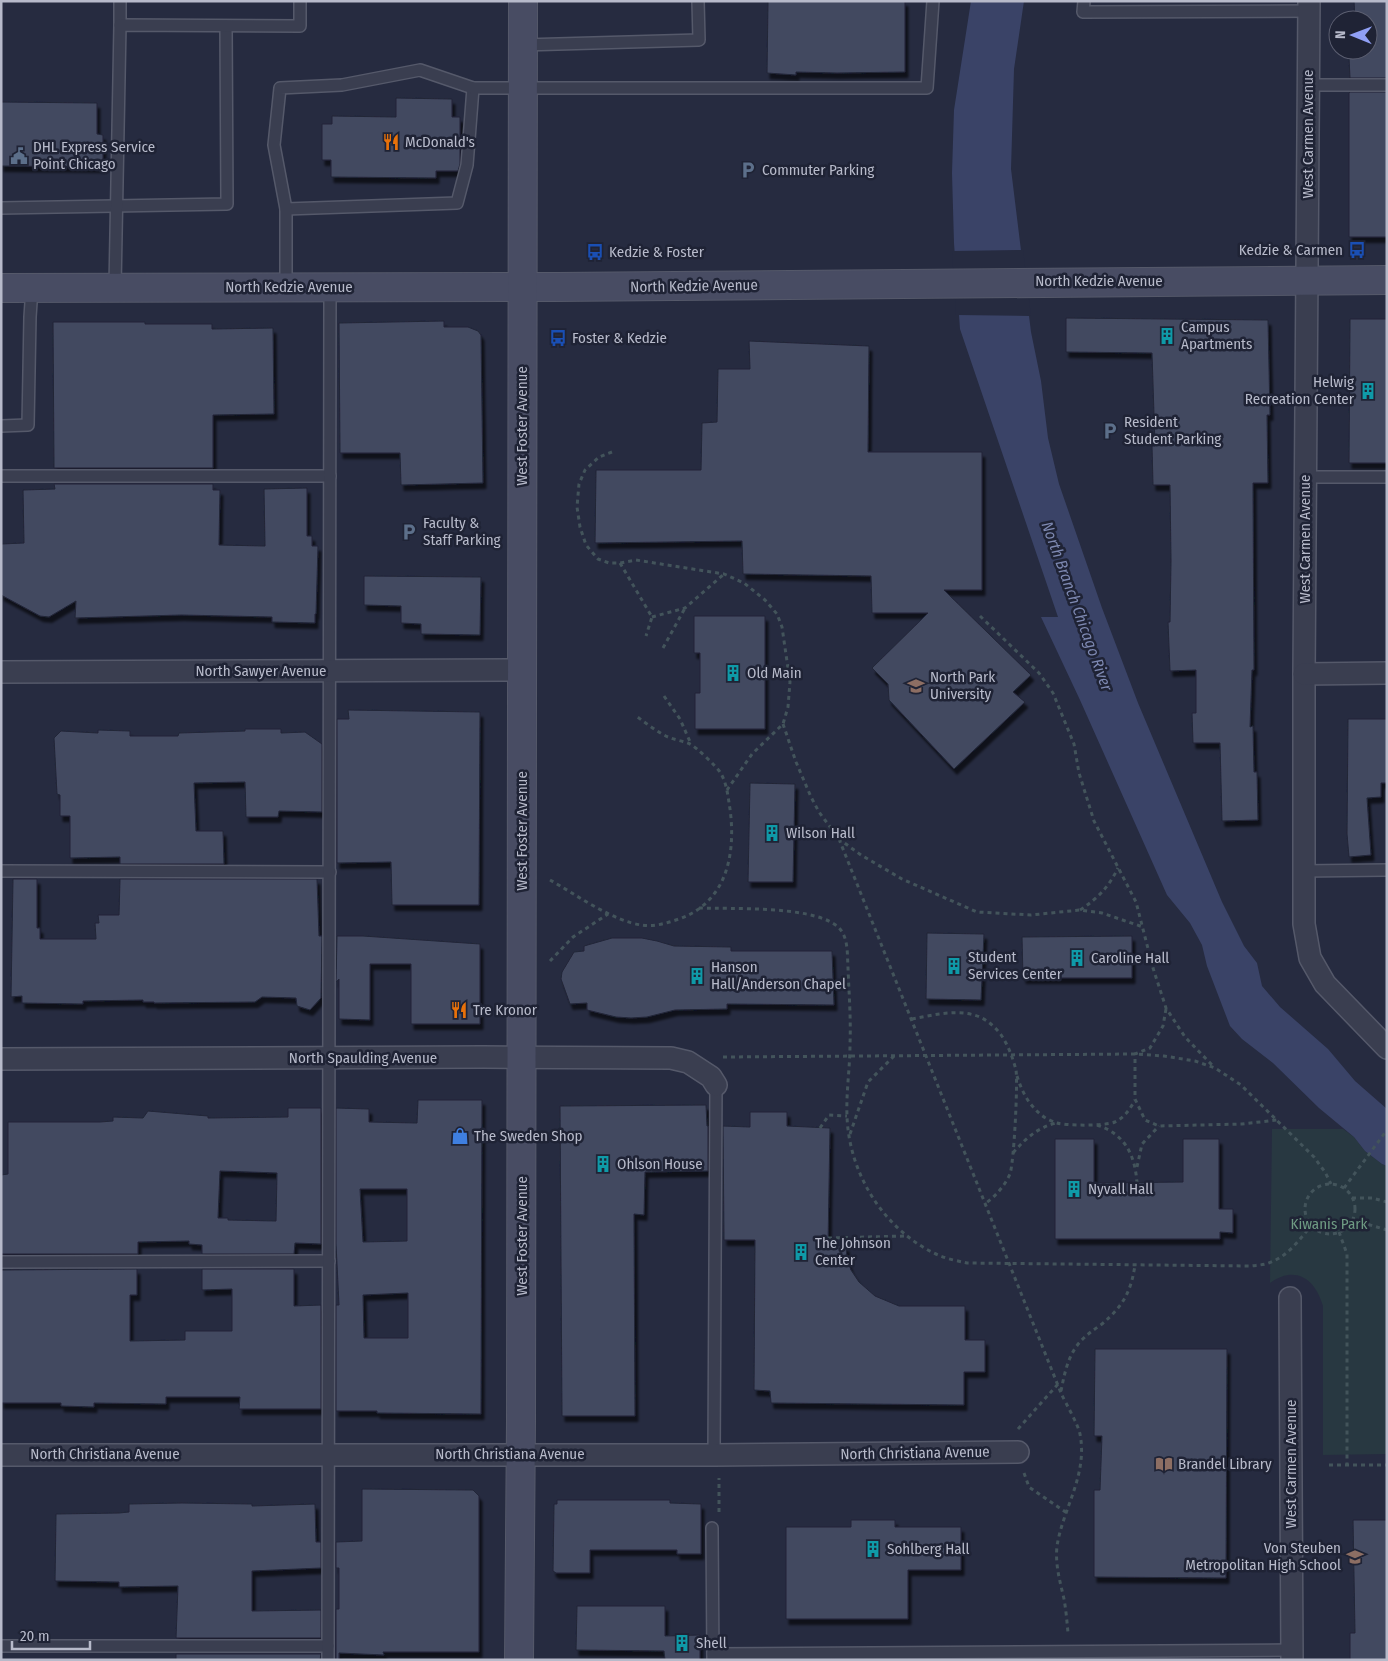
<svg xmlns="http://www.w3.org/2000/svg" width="1388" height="1661" viewBox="0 0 1388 1661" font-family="'Fira Sans Condensed',sans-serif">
<defs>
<filter id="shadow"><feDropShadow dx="3" dy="5.5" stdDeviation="1" flood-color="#0009"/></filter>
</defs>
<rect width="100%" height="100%" fill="#262b40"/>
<path fill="#283841" d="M 1272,1129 L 1343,1129 L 1354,1137 L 1365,1151 L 1382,1164 L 1387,1166 L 1387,1454 L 1323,1455 L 1323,1306 C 1315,1278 1295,1265 1270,1283 Z"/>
<polygon fill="#3a4367" points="971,1 1024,1 1014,69 1011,169 1031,332 1041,381 1048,438 1059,484 1102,608 1138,703 1222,902 1244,946 1257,963 1262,986 1280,1007 1328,1049 1355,1081 1387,1109 1387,1166 1382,1164 1365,1151 1354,1137 1319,1108 1273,1063 1242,1039 1230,1026 1207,966 1202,945 1190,923 1167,895 1080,700 1041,617 1058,617 960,329 954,243 952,173 954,110"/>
<polygon fill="#262b40" points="1023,250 1031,316 956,315 952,251"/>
<g fill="#424860" stroke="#212537" fill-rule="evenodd" filter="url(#shadow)">
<polygon points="768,1 905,1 905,72 837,73 796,72 796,75 767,73"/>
<polygon points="1354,1 1387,1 1387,78 1350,78 1349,58 1356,58 1355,50 1368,50 1368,20 1355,20"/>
<polygon points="1350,92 1387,92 1387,237 1349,237 1349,93"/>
<polygon points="396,98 452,99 452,117 460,117 460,164 458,171 436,171 436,178 331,177 331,160 322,160 322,124 332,124 332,116 396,117"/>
<polygon points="1,102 97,103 97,134 103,135 103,167 1,166"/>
<polygon points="1066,318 1268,320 1270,415 1267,415 1268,483 1253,483 1254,670 1252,670 1250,727 1253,726 1254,772 1257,772 1258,820 1222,821 1220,743 1193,743 1192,713 1196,713 1196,670 1170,671 1168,622 1170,622 1171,561 1170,485 1153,485 1152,446 1155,446 1152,353 1066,352"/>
<polygon points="1350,319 1387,319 1387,463 1349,463"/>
<polygon points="444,321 444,327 468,327 478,331 481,335 483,483 401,485 400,453 340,453 339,323"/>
<polygon points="53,322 145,322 145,324 212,324 212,329 273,328 274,414 213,415 213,468 54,468"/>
<polygon points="749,341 869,346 868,452 982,452 982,590 944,590 1031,675 1013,692 1025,702 954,769 889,700 888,684 872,668 928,613 872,613 871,576 743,574 742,541 595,543 596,470 701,470 702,423 717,422 718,369 750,369"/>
<polygon points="54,484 213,484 213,490 220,490 219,545 265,546 264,489 307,488 307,536 312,536 312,546 318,546 316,614 315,614 315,623 272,622 272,617 181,615 75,618 76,601 49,617 40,616 1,595 1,544 24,543 23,490 55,489"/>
<polygon points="364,576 481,577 480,635 421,634 421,624 401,623 401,606 364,605"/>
<polygon points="694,616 765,616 765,729 695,729 695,693 700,693 700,653 694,653"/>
<polygon points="348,710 480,712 479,905 392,905 391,862 337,863 337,719 349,719"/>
<polygon points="1348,719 1387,719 1387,783 1381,783 1381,797 1367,798 1371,855 1349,857 1347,834"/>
<polygon points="245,729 281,729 281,733 305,732 322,744 322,812 279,811 278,817 246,817 245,782 194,783 196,831 223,831 224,864 120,864 120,857 70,858 70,816 60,816 60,795 57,794 54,738 61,731 98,733 98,730 130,731 130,736 178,736 179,733 245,731"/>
<polygon points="750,783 795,784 793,882 748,882"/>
<polygon points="13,879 37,879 37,928 40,928 40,939 96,939 95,923 99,923 98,915 119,915 120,879 317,879 319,936 322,936 321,998 310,1010 297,1006 296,998 262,997 255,1002 154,1003 154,1002 143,1002 143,1000 83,1001 83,1004 22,1003 22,996 11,997"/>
<polygon points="927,933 984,934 981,1000 926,999"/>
<polygon points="337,936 363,936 480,944 480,1024 411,1024 411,964 370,964 370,1020 339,1019 339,979 336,982"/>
<polygon points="1132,936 1132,978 1023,978 1022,937"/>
<polygon points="612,938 642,938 657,941 674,946 731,947 731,951 832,951 834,1005 727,1004 727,1009 675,1010 647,1017 631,1018 616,1017 587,1010 587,1003 570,1004 561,979 562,972 574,952 584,951 584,946"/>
<path d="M 418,1100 L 482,1100 L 481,1414 L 377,1413 L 377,1411 L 336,1411 L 336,1305 L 339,1305 L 336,1244 L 336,1108 L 369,1109 L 369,1122 L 417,1123 ZM 360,1189 L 407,1189 L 407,1241 L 363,1242 ZM 408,1293 L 408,1338 L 364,1338 L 363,1295 Z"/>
<polygon points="706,1105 707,1126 708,1126 708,1171 645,1172 644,1215 634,1214 635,1416 562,1416 560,1106"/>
<path d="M 288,1108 L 321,1108 L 321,1244 L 295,1243 L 294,1254 L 202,1254 L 202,1245 L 189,1244 L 189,1241 L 138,1242 L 138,1254 L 1,1254 L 1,1175 L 8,1174 L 8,1122 L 100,1122 L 113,1121 L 113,1117 L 143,1118 L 148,1111 L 208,1116 L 208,1118 L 288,1117 ZM 220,1171 L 277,1173 L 276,1221 L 228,1220 L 228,1218 L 218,1218 Z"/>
<polygon points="750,1112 787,1112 787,1126 830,1128 828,1246 846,1246 847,1259 851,1270 859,1282 875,1296 899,1306 965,1306 965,1340 985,1340 985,1372 964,1372 964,1405 771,1403 770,1391 754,1390 755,1240 724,1240 723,1126 750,1127"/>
<polygon points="1055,1139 1094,1139 1094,1183 1183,1182 1183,1139 1219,1139 1219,1209 1233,1209 1233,1233 1220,1232 1220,1239 1055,1239"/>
<polygon points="137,1269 137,1295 130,1295 130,1341 185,1340 185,1331 232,1331 232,1289 202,1290 202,1269 294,1269 294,1306 321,1305 321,1409 239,1409 240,1397 166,1397 166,1404 94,1403 94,1407 61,1406 61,1403 1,1403 1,1270"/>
<polygon points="1095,1349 1227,1349 1226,1578 1094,1577 1094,1490 1100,1490 1102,1436 1094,1436"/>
<polygon points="362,1489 473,1490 479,1496 479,1652 383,1652 384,1655 339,1653 339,1660 336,1660 336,1609 339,1609 339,1568 336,1568 336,1542 362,1541"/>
<polygon points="557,1500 670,1500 670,1503 701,1504 701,1554 677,1554 677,1550 590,1550 590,1573 556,1573 553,1571 554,1504 557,1504"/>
<polygon points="182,1503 252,1504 252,1506 315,1504 316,1542 321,1542 321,1568 252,1571 252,1611 321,1610 321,1638 176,1638 178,1586 119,1587 119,1582 55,1581 56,1514 119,1513 129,1512 129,1504"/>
<polygon points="851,1520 895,1520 895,1527 961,1527 961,1570 908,1570 908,1619 786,1619 786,1527 851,1527"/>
<polygon points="1353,1520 1387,1520 1387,1660 1350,1660 1350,1633 1355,1633"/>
<polygon points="577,1606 665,1606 665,1636 700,1635 700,1660 665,1660 664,1651 576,1650"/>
<polygon points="176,1654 321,1654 320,1660 176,1660"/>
</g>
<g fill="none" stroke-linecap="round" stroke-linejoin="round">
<g stroke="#55596a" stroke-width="14">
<g id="lane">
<polyline points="1084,1 1083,12 1309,11"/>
<polyline points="120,25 120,1"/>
<polyline points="523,45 699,40 698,1"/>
<polyline points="1308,85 1387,85"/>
<polyline points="1,208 227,204 226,26"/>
<polyline points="286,209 457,203 467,165 473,88"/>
<polyline points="115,287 120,25 300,26 300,1"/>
<polyline points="286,287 286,209 274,145 280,88 342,85 420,70 473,88 927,88 933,1"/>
<polyline points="1,426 28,425 30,317 32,288"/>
<polyline points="1,476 330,476"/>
<polyline points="1305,477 1387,477"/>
<polyline points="1,871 330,872"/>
<polyline points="1303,871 1387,870"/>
<polyline points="1,1262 329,1261"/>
<polyline points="714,1455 716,1085"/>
<polyline points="712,1528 713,1660"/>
<polyline points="1,1646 328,1646"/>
<polyline points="713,1654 1292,1650"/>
<polyline points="328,1660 330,287"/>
</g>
</g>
<g stroke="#55596a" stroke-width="24">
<g id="street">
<polyline points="1309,1 1304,674 1304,924 1310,958 1325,984 1387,1048"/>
<polyline points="1,672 522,670"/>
<polyline points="1304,674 1387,673"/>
<polyline points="1,1059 483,1057 671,1058 688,1062 711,1077 716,1085"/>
<polyline points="1290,1298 1292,1660"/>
<polyline points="1,1455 714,1455 1018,1452"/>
</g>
</g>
<g stroke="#55596a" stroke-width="30">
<g id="secondary">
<polyline points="1,288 556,287 1387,280"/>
<polyline points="519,1660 521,1421 523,1"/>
</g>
</g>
<g stroke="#43545b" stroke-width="3" stroke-dasharray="4 4" stroke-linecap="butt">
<polyline points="612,452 599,457 585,470 579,484 577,507 580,527 586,545 598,559 609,563 620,563 636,560 724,574 744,583 765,600 777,614 782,627 790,682 788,707 783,724 752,754 727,790"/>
<polyline points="620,563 652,617 646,636"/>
<polyline points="980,616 1039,673 1053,693 1074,744 1079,773 1094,821 1136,902 1153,968 1166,1008 1185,1037 1213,1066"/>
<polyline points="652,617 685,608 724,574"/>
<polyline points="663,648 685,608"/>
<polyline points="664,696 680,719 691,744"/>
<polyline points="783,724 796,762 811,797 819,812 839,839 861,855 902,879 977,912 1031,915 1080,910 1102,913 1143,927"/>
<path d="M 839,839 L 1061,1393 C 1066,1404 1078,1424 1080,1434 C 1088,1475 1063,1508 1057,1546 C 1055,1565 1060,1581 1064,1599 C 1066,1610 1067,1622 1068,1633"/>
<path d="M 550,880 C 575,894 614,922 642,925 C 655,927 667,923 679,919 C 727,902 736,854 730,809 C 728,797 727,783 720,772 C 716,766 696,747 690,744 C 683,741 675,740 668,737 C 657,732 646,723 636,716"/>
<path d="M 699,908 C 733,909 807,906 834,924 C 849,933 847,952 848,968 C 849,994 851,1019 850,1044 C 850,1068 846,1092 847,1116 C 849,1175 885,1231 938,1255 C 947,1259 958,1261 967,1263 L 1251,1266 C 1258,1265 1265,1265 1271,1262 C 1288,1256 1300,1239 1311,1226"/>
<path d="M 1080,910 C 1098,898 1108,888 1118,868"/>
<polyline points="550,961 573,937 608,914"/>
<polyline points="1166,1009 1163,1026 1150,1048 1135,1054 1135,1099 1145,1120 1159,1126 1242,1124 1277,1120"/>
<path d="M 912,1019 C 938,1014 972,1005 993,1026 C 1005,1036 1012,1055 1016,1070 C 1018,1083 1014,1162 1010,1174 C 1005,1185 996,1196 986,1203"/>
<polyline points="723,1057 1135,1054 1164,1056 1195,1061 1215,1068 1241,1085 1314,1157 1325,1172 1331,1184"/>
<path d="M 1017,1076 C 1022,1092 1029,1106 1044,1117 C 1047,1119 1053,1122 1057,1123 C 1068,1126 1105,1126 1115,1122 C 1125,1117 1130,1109 1135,1100"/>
<path d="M 1097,1125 C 1125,1134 1135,1155 1137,1183"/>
<polyline points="820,1128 829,1115 847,1116"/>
<polyline points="850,1134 868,1082 894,1056"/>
<path d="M 1013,1153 C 1026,1138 1037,1128 1056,1123"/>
<polyline points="1137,1167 1142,1144 1159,1126"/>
<circle cx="1330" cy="1209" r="25"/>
<polyline points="1344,1188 1387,1130"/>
<polyline points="1352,1198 1372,1198 1387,1202"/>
<polyline points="1353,1220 1387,1230"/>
<polyline points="1339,1232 1347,1254 1347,1465"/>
<polyline points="828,1238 906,1236"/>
<path d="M 1061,1391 C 1064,1376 1067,1360 1076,1347 C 1083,1337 1092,1331 1102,1324 C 1123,1306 1131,1292 1135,1265"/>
<polyline points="1018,1429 1058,1384"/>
<polyline points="1329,1465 1387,1465"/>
<polyline points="1024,1473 1029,1487 1067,1513"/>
<polyline points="719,1512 719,1478"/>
</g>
<use href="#lane" stroke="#3a3e50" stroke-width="11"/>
<use href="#street" stroke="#3a3e50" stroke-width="21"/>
<use href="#secondary" stroke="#484c63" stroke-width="28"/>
</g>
<defs>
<g id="restaurant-bare" transform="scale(1.35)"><path d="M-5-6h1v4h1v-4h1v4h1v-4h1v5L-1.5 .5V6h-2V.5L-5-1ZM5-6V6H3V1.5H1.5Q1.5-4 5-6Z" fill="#e8710a" stroke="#1f2335" stroke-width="2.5" paint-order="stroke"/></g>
<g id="civic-bare" transform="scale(1.35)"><path d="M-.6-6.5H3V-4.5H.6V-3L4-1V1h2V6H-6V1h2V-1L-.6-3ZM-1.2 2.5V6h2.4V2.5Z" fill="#5c6f8a" stroke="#1f2335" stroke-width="2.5" paint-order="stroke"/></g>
<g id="parking-bare" transform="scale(1.35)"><path d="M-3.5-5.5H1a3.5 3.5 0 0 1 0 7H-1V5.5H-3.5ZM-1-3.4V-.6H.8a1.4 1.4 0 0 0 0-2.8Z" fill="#5c6f8a" stroke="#1f2335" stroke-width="2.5" paint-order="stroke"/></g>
<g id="bus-bare" transform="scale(1.35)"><path d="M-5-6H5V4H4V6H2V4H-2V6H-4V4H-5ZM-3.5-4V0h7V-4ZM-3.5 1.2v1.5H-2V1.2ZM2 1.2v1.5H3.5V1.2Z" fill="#1a4fb4" stroke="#1f2335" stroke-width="2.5" paint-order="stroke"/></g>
<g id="building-bare" transform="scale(1.35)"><path d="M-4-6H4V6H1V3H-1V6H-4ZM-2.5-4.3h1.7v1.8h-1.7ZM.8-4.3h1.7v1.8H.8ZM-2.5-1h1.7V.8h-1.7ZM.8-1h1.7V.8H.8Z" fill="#0f9aa8" stroke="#1f2335" stroke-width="2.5" paint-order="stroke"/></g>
<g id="university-bare" transform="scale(1.35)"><path d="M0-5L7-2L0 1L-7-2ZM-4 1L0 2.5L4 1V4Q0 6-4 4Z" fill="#8d6e63" stroke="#1f2335" stroke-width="2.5" paint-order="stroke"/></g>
<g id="shop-bare" transform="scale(1.35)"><path d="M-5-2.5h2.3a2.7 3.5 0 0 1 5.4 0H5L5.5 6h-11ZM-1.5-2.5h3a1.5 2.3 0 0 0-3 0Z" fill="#3f7fe0" stroke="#1f2335" stroke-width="2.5" paint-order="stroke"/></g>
<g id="library-bare" transform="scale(1.35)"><path d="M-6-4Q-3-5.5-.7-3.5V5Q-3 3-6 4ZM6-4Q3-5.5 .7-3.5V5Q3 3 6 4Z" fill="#8d6e63" stroke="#1f2335" stroke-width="2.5" paint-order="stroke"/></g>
<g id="school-bare" transform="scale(1.35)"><path d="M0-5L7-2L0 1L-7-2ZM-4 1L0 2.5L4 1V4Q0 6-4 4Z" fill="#8d6e63" stroke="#1f2335" stroke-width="2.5" paint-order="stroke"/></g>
</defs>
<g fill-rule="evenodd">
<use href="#restaurant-bare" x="391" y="142"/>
<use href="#civic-bare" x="19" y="156"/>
<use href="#parking-bare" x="748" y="170"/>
<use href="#bus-bare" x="1357" y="250"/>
<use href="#bus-bare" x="595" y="252"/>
<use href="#building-bare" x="1167" y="336"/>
<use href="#bus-bare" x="558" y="338"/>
<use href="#building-bare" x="1368" y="391"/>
<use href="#parking-bare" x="1110" y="431"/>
<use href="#parking-bare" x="409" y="532"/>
<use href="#building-bare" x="733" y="673"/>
<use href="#university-bare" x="916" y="686"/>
<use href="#building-bare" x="772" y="833"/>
<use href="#building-bare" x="1077" y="958"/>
<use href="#building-bare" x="954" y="966"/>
<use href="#building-bare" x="697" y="976"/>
<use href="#restaurant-bare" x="459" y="1010"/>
<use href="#shop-bare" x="460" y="1136"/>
<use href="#building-bare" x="603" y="1164"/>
<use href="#building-bare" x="1074" y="1189"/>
<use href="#building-bare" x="801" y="1252"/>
<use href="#library-bare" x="1164" y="1464"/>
<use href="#building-bare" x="873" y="1549"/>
<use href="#school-bare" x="1355" y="1557"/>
<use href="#building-bare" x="682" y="1643"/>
</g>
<g text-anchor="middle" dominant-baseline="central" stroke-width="5" stroke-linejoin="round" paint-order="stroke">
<g font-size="15" fill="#b7baca" stroke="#1f2335">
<text transform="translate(1308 134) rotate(-90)">West Carmen Avenue</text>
<text x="1099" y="281">North Kedzie Avenue</text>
<text transform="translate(694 286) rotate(-1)">North Kedzie Avenue</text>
<text x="289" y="287">North Kedzie Avenue</text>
<text transform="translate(522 426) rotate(-90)">West Foster Avenue</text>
<text transform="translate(1305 539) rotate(-90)">West Carmen Avenue</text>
<text x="261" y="671">North Sawyer Avenue</text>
<text transform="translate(522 831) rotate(-90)">West Foster Avenue</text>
<text x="363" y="1058">North Spaulding Avenue</text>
<text transform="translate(522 1236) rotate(-90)">West Foster Avenue</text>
<text transform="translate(915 1453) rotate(-1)">North Christiana Avenue</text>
<text x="105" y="1454">North Christiana Avenue</text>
<text x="510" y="1454">North Christiana Avenue</text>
<text transform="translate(1291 1464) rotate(-90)">West Carmen Avenue</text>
</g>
<g font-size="15" fill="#b7baca" stroke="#1f2335" text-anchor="start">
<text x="405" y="142">McDonald's</text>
<text x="33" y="147">DHL Express Service<tspan x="33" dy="17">Point Chicago</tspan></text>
<text x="762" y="170">Commuter Parking</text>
<text x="1343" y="250" text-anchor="end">Kedzie &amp; Carmen</text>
<text x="609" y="252">Kedzie &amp; Foster</text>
<text x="1181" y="327">Campus<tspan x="1181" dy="17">Apartments</tspan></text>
<text x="572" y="338">Foster &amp; Kedzie</text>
<text x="1354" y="382" text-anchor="end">Helwig<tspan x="1354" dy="17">Recreation Center</tspan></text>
<text x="1124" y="422">Resident<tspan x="1124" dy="17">Student Parking</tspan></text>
<text x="423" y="523">Faculty &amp;<tspan x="423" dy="17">Staff Parking</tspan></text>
<text x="747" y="673">Old Main</text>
<text x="930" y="677">North Park<tspan x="930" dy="17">University</tspan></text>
<text x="786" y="833">Wilson Hall</text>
<text x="968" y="957">Student<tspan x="968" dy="17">Services Center</tspan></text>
<text x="1091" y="958">Caroline Hall</text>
<text x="711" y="967">Hanson<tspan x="711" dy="17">Hall/Anderson Chapel</tspan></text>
<text x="473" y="1010">Tre Kronor</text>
<text x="474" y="1136">The Sweden Shop</text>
<text x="617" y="1164">Ohlson House</text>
<text x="1088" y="1189">Nyvall Hall</text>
<text x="815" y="1243">The Johnson<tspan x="815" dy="17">Center</tspan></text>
<text x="1178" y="1464">Brandel Library</text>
<text x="1341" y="1548" text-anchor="end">Von Steuben<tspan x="1341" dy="17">Metropolitan High School</tspan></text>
<text x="887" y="1549">Sohlberg Hall</text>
<text x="696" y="1643">Shell</text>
</g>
<g font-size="15" fill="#6e9b83" stroke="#1f2335">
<text x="1329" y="1224">Kiwanis Park</text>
</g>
<g font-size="16" font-style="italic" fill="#7e89b2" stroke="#1f2335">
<text transform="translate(1077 606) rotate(70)">North Branch Chicago River</text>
</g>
</g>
<rect width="1388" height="1661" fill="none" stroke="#b7baca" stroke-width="5"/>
<g transform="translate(1353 35) rotate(271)"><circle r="24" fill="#1f2335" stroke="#5c5f71"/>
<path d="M0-4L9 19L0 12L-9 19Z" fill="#90a0f6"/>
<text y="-8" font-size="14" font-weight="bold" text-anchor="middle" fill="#b7baca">N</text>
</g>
<path d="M12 1641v8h78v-8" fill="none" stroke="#b7baca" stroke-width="2.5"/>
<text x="20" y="1641" font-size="15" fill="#b7baca" stroke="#1f2335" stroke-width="4" paint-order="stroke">20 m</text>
</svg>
